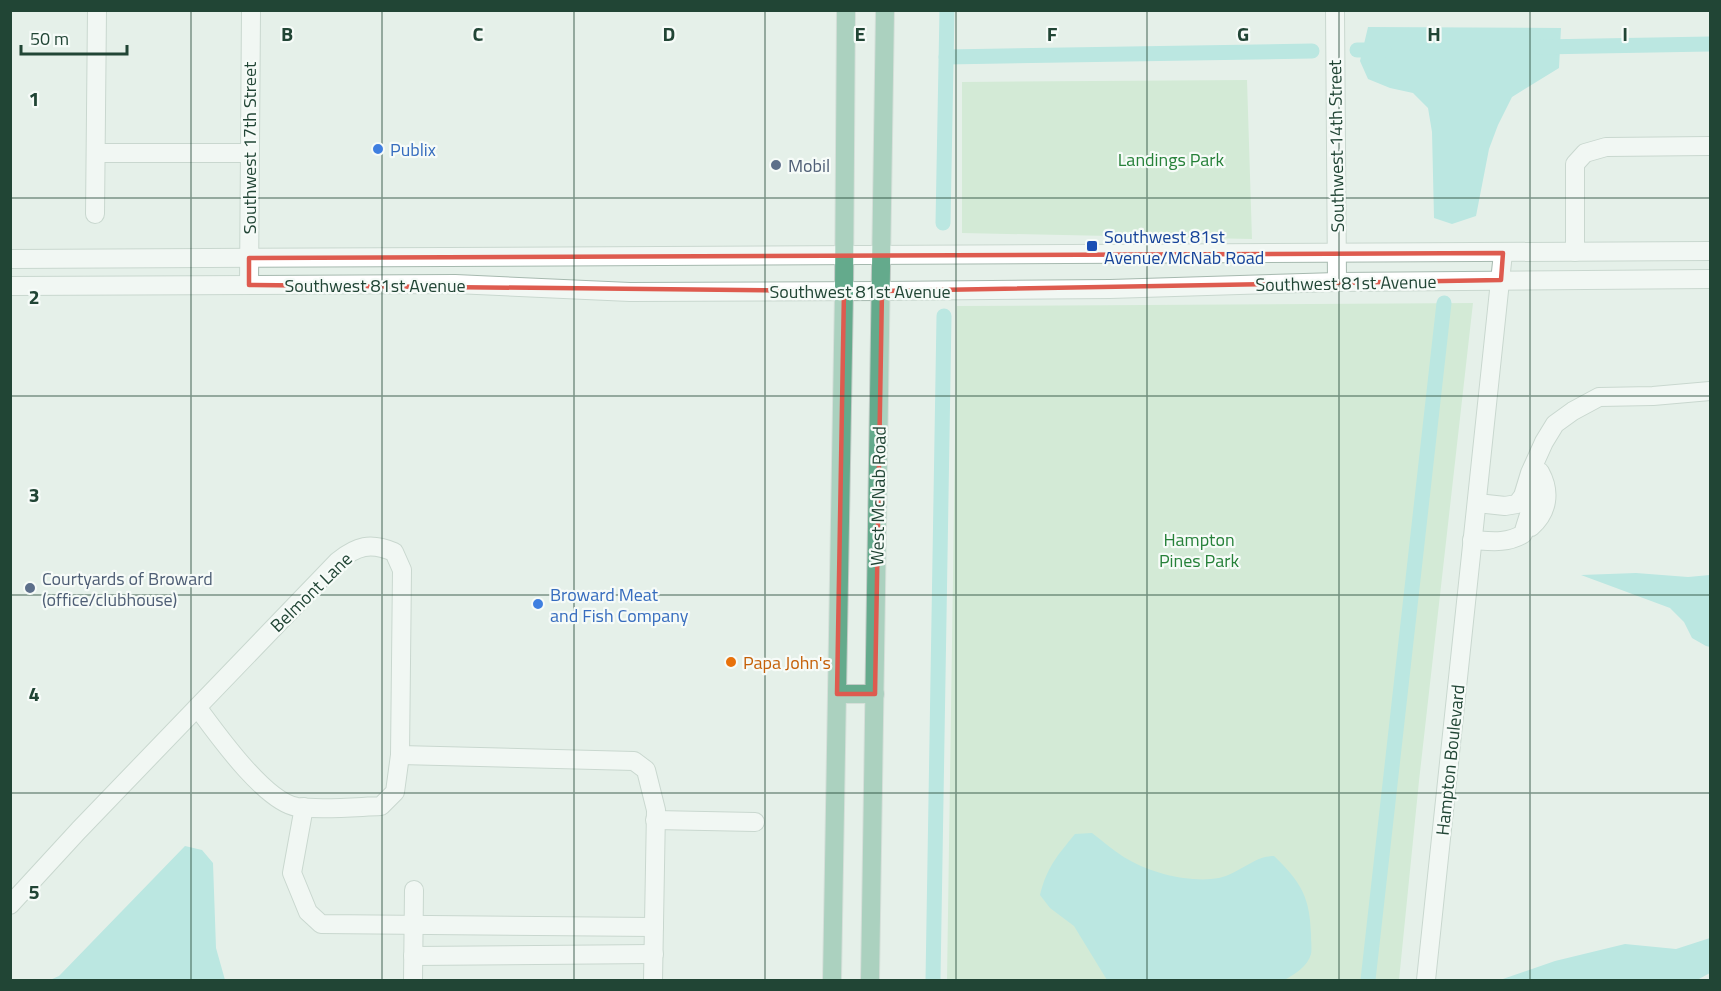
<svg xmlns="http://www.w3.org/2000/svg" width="1721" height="991" viewBox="0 0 1721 991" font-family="'Titillium Web',sans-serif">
<rect width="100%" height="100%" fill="#e5f0e9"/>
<g fill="#bce3bf">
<polygon points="1247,80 1252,239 962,233 962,82"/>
<polygon points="1473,303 1419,781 1399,980 947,980 957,306"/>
</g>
<g fill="#87dbd8">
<polygon points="1368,27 1561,28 1559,68 1512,97 1498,125 1489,149 1476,216 1452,224 1434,218 1432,132 1428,108 1413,93 1390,88 1368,79 1360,61"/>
<polygon points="1636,573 1688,577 1710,575 1710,647 1706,646 1692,638 1684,622 1670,608 1581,575"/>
<path d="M 1092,833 C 1104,842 1116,853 1129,860 C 1153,874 1192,883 1219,878 C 1239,874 1254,856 1274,856 C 1301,882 1310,897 1311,935 C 1311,941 1312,949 1311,954 C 1308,966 1294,975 1284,980 L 1107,980 L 1074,926 L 1050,908 L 1040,895 C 1047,867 1057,856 1075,834 Z"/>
<polygon points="185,846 202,850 213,863 216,948 225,980 50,980 59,976"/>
<polygon points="1710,938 1710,973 1697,980 1500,980 1555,961 1625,944 1676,949"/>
</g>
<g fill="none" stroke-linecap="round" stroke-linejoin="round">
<g stroke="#87dbd8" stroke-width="15">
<polyline points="1540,47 1710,44"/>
<polyline points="1357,50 1384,50"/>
<polyline points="946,57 1312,51"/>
<polyline points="943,223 947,10"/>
<polyline points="933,980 944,316"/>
<polyline points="1368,980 1444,303"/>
</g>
<g stroke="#a6b9af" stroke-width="20">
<g id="minor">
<polyline points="1335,10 1337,282"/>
<polyline points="96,153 249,153"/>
<polyline points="95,214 97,10"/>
<polyline points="1575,252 1575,164 1585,153 1606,147 1710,146"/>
<polyline points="10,259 1710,251"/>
<polyline points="249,285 251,10"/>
<polyline points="10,286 455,284 630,292 882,291 1110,289 1337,282 1710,279"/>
<polyline points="1477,503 1505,506 1517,504 1523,496 1530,473 1544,442 1555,424 1573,411 1599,397 1653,396 1710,391"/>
<path d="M 1531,527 C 1548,512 1551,492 1540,472"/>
<path d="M 1472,540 C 1490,541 1506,544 1523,534 L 1532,505 L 1537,481"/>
<polyline points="400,755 634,761 646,770 656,810 653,980"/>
<polyline points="304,807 292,873 308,912 321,924 654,927"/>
<polyline points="655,820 755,822"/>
<path d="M 10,905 L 79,830 L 338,561 C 357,546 370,542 394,552 L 402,570 L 400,755 L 395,792 L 381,806 C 355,807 323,810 297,807 C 265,802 217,734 197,707"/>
<polyline points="413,956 654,954"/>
<polyline points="413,980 414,890"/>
<polyline points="1426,980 1503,253"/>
</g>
</g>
<g stroke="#c1cbc6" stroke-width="20">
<g id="major">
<polyline points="837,694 875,694"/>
<polyline points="832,980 844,291 846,10"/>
<polyline points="870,980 885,10"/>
</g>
</g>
<use href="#minor" stroke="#fff" stroke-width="18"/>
<use href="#major" stroke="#64aa8c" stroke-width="18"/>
</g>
<path d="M0 0H1721V991H0ZM 1503,253 L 1501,280 L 882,291 L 875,694 L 837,694 L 844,291 L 249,285 L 249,258 Z" fill="#e5f0e9" fill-opacity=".55" fill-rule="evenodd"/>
<path fill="none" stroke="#de5b4f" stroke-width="4.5" stroke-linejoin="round" d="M 1503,253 L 1501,280 L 882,291 L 875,694 L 837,694 L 844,291 L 249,285 L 249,258 Z"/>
<path fill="none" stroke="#214535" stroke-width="1.5" stroke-opacity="0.55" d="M 191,10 L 191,980M 382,10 L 382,980M 574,10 L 574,980M 765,10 L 765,980M 956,10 L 956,980M 1147,10 L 1147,980M 1339,10 L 1339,980M 1530,10 L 1530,980M 10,198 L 1710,198M 10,396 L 1710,396M 10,595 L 1710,595M 10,793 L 1710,793"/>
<g fill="#3f7fe0" stroke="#f6fbf8" stroke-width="2">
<circle cx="378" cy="149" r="6"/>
<circle cx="538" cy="604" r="6"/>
</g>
<g fill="#5c6f8a" stroke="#f6fbf8" stroke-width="2">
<circle cx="776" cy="165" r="6"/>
<circle cx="30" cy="588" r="6"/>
</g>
<rect fill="#1a4fb4" stroke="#f6fbf8" stroke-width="2" x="1086" y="240" width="12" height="12" rx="3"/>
<circle fill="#e8710a" stroke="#f6fbf8" stroke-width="2" cx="731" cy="662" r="6"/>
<g text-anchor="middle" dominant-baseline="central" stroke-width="4.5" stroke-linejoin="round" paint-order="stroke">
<g font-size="18" fill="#214535" stroke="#f6fbf8">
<text transform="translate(1336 146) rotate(-91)">Southwest 14th Street</text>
<text transform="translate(249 148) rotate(-90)">Southwest 17th Street</text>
<text transform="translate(1346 283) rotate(-1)">Southwest 81st Avenue</text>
<text x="375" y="285">Southwest 81st Avenue</text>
<text x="860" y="291">Southwest 81st Avenue</text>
<text transform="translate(878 496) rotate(-89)">West McNab Road</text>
<text transform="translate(311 592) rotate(-44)">Belmont Lane</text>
<text transform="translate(1450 760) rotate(-84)">Hampton Boulevard</text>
</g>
<g font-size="18" fill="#366cbe" stroke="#f6fbf8" text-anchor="start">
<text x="390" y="149">Publix</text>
<text x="550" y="594">Broward Meat<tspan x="550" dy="21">and Fish Company</tspan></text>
</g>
<g font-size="18" fill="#268139" stroke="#f6fbf8">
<text x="1171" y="159">Landings Park</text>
<text x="1199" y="539">Hampton<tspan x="1199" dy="21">Pines Park</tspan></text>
</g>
<g font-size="18" fill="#4e5e75" stroke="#f6fbf8" text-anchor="start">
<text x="788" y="165">Mobil</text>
<text x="42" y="578">Courtyards of Broward<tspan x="42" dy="21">(office/clubhouse)</tspan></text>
</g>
<g font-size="18" fill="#164399" stroke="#f6fbf8" text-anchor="start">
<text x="1104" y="236">Southwest 81st<tspan x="1104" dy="21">Avenue/McNab Road</tspan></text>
</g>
<g font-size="18" fill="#c56008" stroke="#f6fbf8" text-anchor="start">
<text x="743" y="662">Papa John's</text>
</g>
</g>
<g font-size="20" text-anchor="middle" font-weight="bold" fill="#214535" stroke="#f6fbf8" stroke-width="4.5" stroke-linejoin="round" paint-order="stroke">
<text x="287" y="41">B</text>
<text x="478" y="41">C</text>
<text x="669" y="41">D</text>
<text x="860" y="41">E</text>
<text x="1052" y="41">F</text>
<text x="1243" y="41">G</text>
<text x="1434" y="41">H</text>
<text x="1625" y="41">I</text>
<text x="34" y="106">1</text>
<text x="34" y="304">2</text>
<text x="34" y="502">3</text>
<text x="34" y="701">4</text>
<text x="34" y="899">5</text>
</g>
<rect width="1721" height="991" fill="none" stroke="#214535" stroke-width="24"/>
<path d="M21 45v9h106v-9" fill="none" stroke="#214535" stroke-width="3"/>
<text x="30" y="45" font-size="18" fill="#214535" stroke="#f6fbf8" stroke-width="4.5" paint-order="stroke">50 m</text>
</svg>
